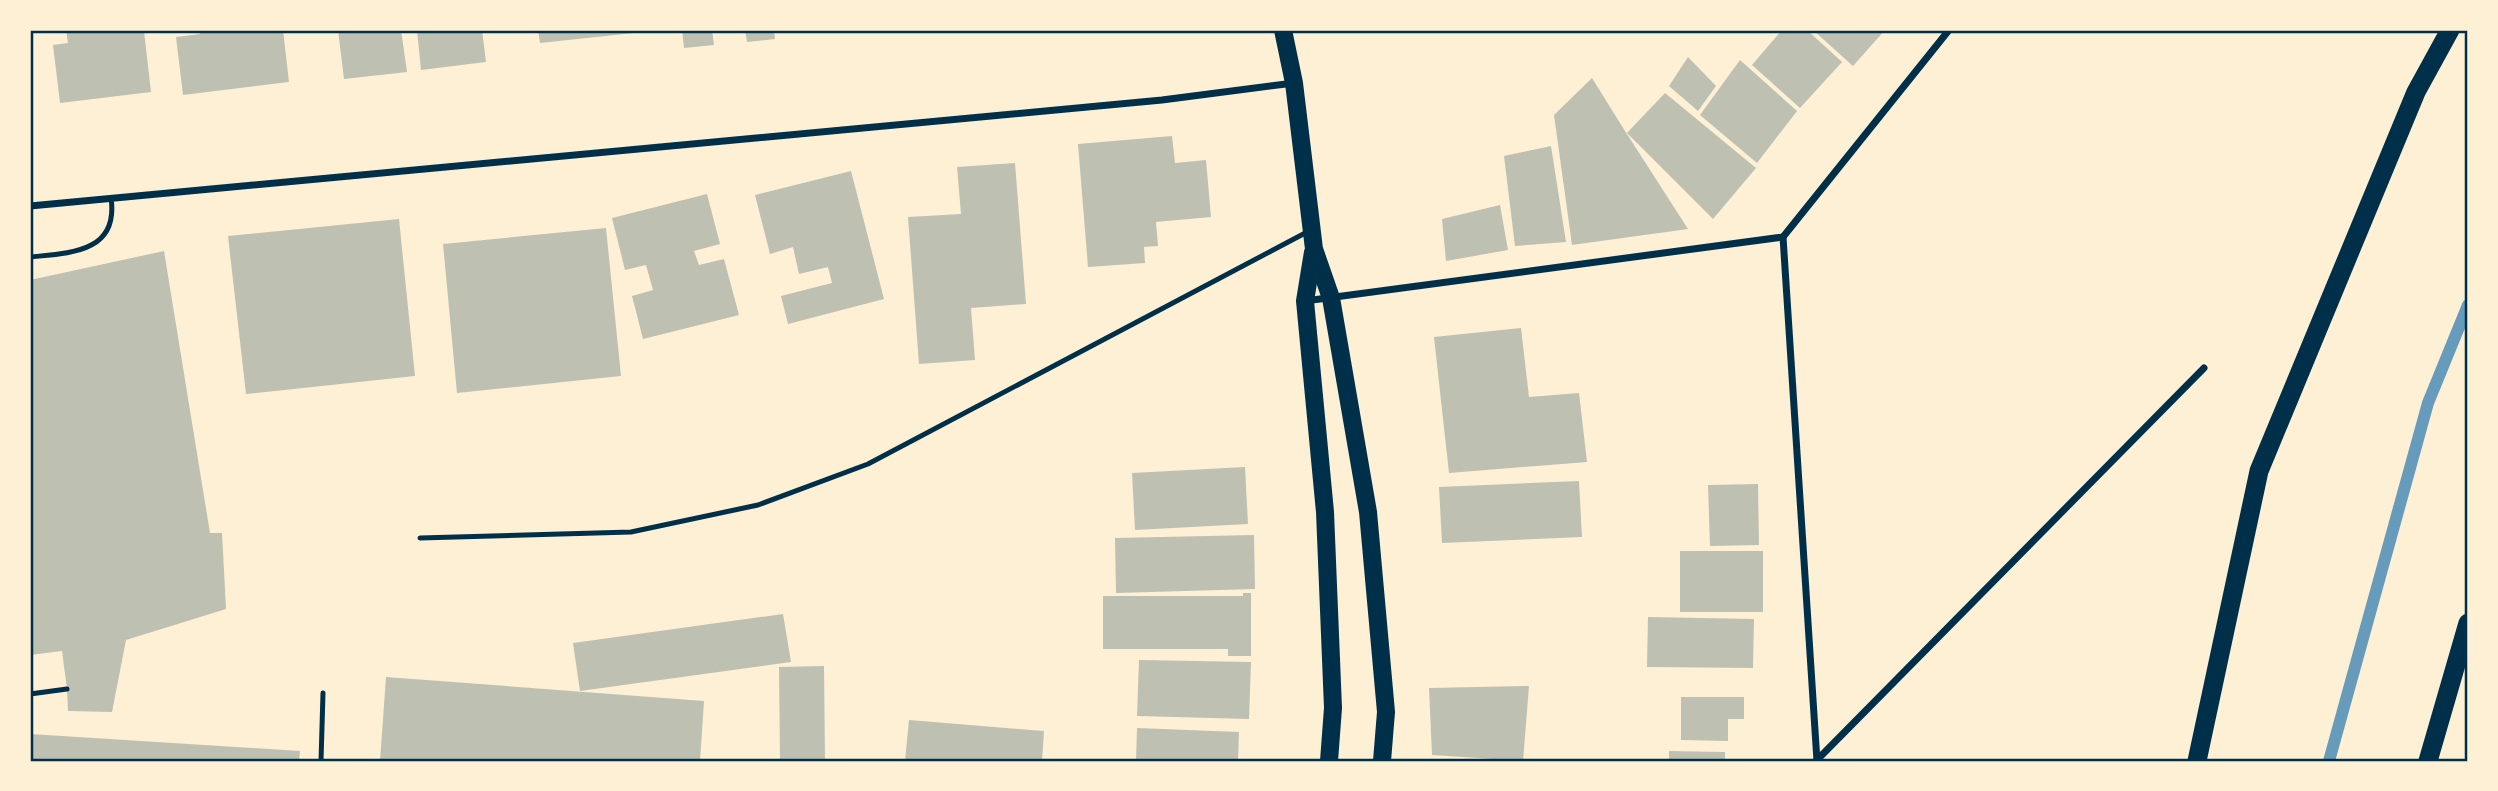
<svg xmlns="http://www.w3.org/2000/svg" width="2498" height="791" viewBox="0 0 2498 791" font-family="'Open Sans',sans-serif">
<rect width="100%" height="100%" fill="#fdf0d5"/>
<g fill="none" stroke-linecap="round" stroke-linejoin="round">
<polyline stroke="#669bbc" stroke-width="12" points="2329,761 2428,403 2468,305"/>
</g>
<g fill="#bec0b2">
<polygon points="66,30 126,30 126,33 144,31 151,92 60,103 53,45 68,43"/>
<polygon points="199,30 283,30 289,82 183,95 176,37 200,34"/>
<polygon points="338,30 401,30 407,72 344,79"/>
<polygon points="417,30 482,30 486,62 421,70"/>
<polygon points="538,30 643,30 643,32 540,43"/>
<polygon points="682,30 712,30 714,45 684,48"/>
<polygon points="745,30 774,30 775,39 747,42"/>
<polygon points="1782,30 1807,30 1842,62 1800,108 1752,65"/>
<polygon points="1813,30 1885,30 1853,66"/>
<polygon points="1688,57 1716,86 1698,111 1669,86"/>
<polygon points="1740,60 1797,111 1757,163 1700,115"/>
<polygon points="1592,78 1625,131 1688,229 1572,245 1554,115"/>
<polygon points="1665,93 1756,168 1713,219 1627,133"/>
<polygon points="1172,136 1175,163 1206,160 1211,217 1156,222 1158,246 1144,247 1145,263 1088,267 1078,144"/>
<polygon points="1551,146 1566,242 1515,246 1504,156"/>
<polygon points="1015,163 1026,304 971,308 975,360 919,364 908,217 961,214 957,167"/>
<polygon points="851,171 884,299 788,324 781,296 832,283 828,267 799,274 793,247 770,254 755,195"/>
<polygon points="707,194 720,244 694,251 699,265 724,259 739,315 643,339 632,296 653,290 646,265 625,270 612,218"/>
<polygon points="1500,205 1508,250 1446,261 1442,219"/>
<polygon points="399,219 415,376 246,394 228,236"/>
<polygon points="606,228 621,376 457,393 443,244"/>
<polygon points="164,251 210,533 222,533 226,609 126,640 112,712 68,711 67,689 62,651 30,655 30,280"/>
<polygon points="1521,328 1529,397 1579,393 1587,462 1449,473 1434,337"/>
<polygon points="1245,467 1248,524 1135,530 1132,473"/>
<polygon points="1579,481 1582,537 1442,543 1439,487"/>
<polygon points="1758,484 1759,545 1710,546 1708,485"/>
<polygon points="1254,535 1255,589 1116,593 1115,538"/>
<rect x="1680" y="551" width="83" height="61"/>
<polygon points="1243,593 1251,593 1251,656 1228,656 1228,649 1103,649 1103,596 1243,596"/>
<polygon points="783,614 791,662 580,691 573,643"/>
<polygon points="1648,617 1754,619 1753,668 1647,667"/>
<polygon points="1139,660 1251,662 1249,719 1137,716"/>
<polygon points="824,666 825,761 780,761 779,667"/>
<polygon points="386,677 704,701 700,761 380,761"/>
<polygon points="1529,686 1523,761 1432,755 1429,688"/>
<polygon points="1681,697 1744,697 1744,719 1728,719 1728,741 1681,740"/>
<polygon points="909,720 1044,731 1042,761 905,761"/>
<polygon points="1137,728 1239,732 1238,761 1136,761"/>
<polygon points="30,734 300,751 299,761 30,761"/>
<polygon points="1669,751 1725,752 1725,761 1669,761"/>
</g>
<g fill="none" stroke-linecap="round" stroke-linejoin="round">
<g stroke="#003049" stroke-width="5">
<path d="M 30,257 C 69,253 119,253 111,198"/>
<polyline points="420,538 631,532 758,505 868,464 1309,231"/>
<polyline points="30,694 67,689"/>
<polyline points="321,761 323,693"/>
</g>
<g stroke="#003049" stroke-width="7">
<polyline points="30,206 1162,100 1294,83"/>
<polyline points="1305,301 1783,237"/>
<polyline points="1817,760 2204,368"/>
<polyline points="1817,761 1783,237 1949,30"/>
</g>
<g stroke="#003049" stroke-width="18">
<polyline points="1283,30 1294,83 1314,249 1331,298 1368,512 1386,712 1382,761"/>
<polyline points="1313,252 1305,301 1325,512 1333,708 1329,761"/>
</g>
<g stroke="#003049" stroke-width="19">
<polyline points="2197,761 2259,471 2416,92 2450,30"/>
<polyline points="2428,761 2468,623"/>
</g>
</g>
<rect width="2498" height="791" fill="none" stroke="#fdf0d5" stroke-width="63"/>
<rect x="32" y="32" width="2434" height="728" fill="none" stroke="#003049" stroke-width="2.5"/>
</svg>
